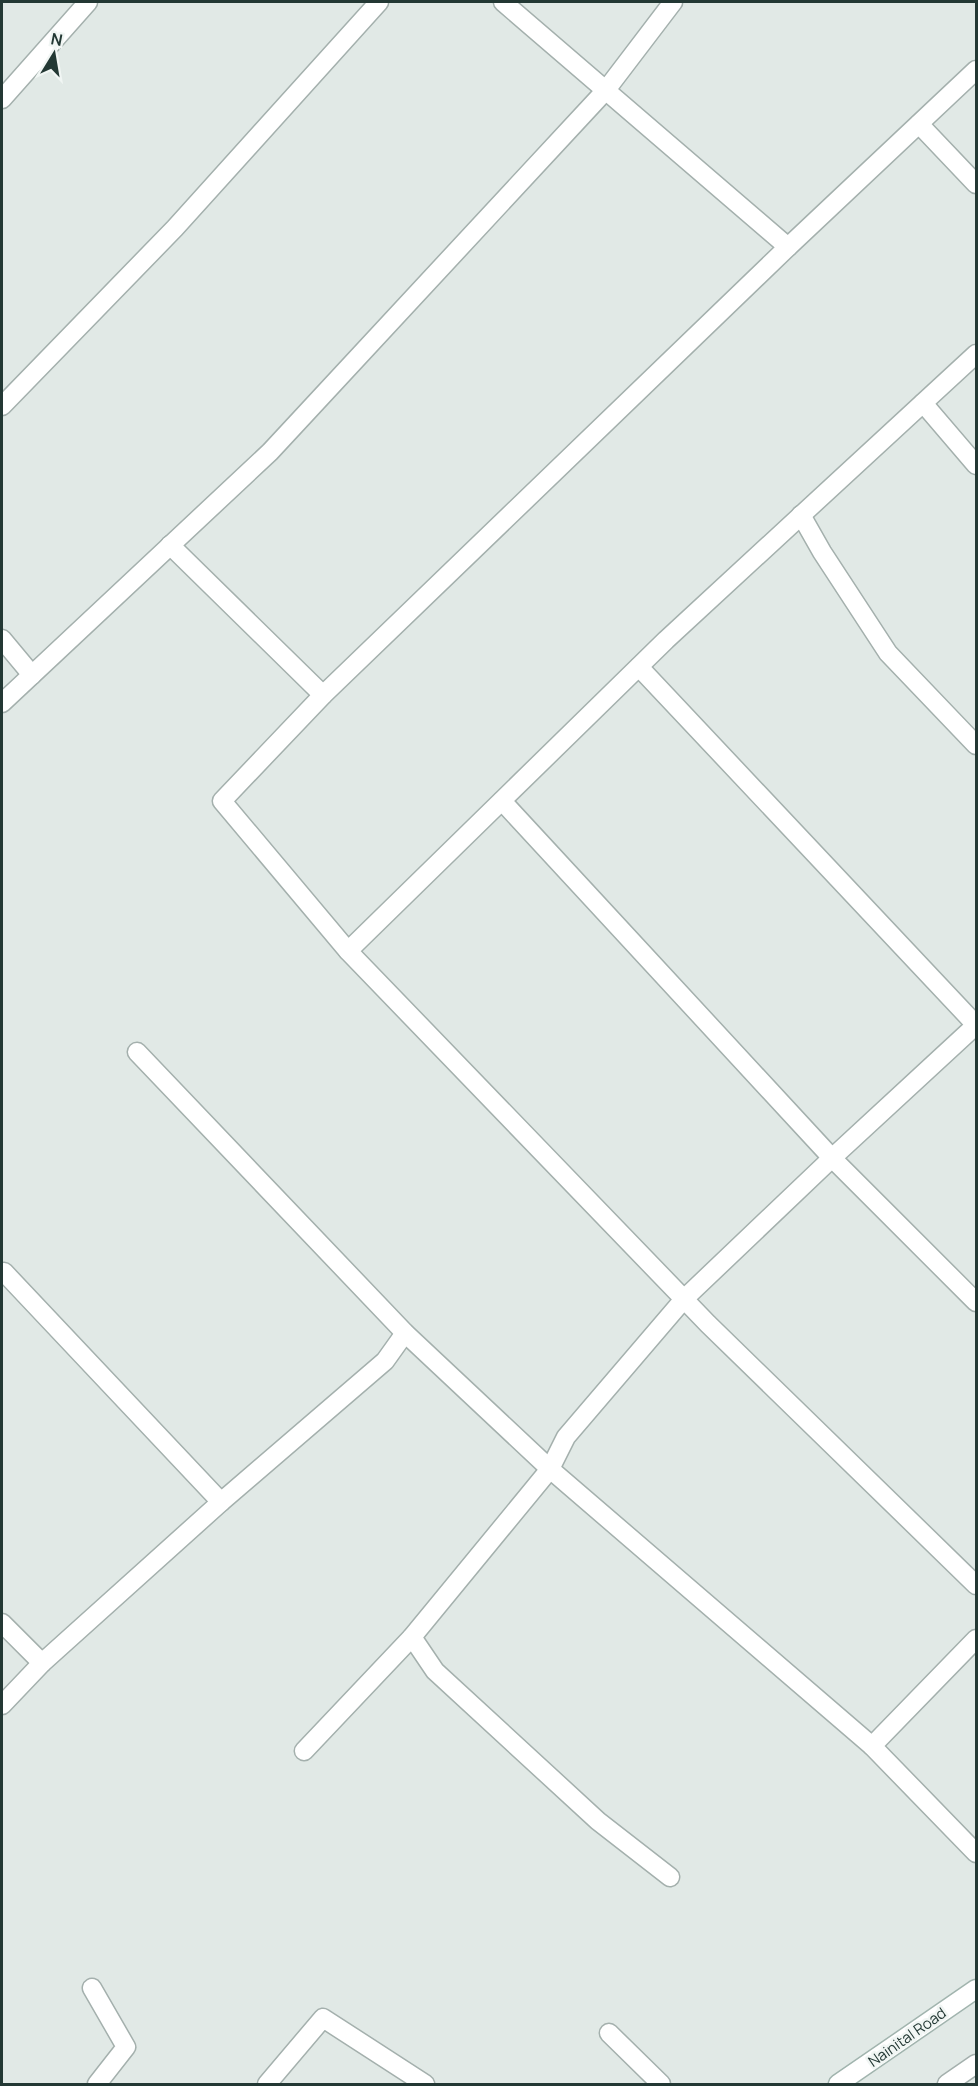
<svg xmlns="http://www.w3.org/2000/svg" width="978" height="2086" viewBox="0 0 978 2086" font-family="Manrope,sans-serif">
<rect width="100%" height="100%" fill="#e1e9e6"/>
<g fill="none" stroke-linecap="round" stroke-linejoin="round">
<g stroke="#a4b0ad" stroke-width="21">
<g id="street">
<polyline points="503,2 788,247 976,70"/>
<polyline points="2,99 88,2"/>
<polyline points="919,124 976,184"/>
<polyline points="976,354 666,640 348,951 708,1324 976,1585"/>
<polyline points="923,403 976,465"/>
<polyline points="2,406 175,228 379,2"/>
<polyline points="801,515 822,552 888,653 976,745"/>
<polyline points="170,545 323,695"/>
<polyline points="2,639 32,675"/>
<polyline points="639,667 976,1025"/>
<polyline points="2,703 270,452 606,90 673,2"/>
<polyline points="502,801 832,1158 976,1302"/>
<polyline points="348,951 222,801 323,695 788,247"/>
<polyline points="137,1052 405,1333 550,1469 872,1746"/>
<polyline points="4,1272 221,1502"/>
<polyline points="2,1623 42,1663"/>
<polyline points="412,1637 435,1671 598,1821 670,1877"/>
<polyline points="976,1639 872,1746 976,1853"/>
<polyline points="2,1705 42,1663 221,1502 385,1361 405,1333"/>
<polyline points="304,1751 412,1637 550,1469 566,1437 684,1299 832,1158 976,1025"/>
<polyline points="92,1988 126,2047 97,2084"/>
<polyline points="609,2033 661,2084"/>
<polyline points="267,2084 323,2018 425,2084"/>
<polyline points="947,2084 976,2064"/>
</g>
</g>
<g stroke="#a1b4ae" stroke-width="21">
<polyline id="secondary" points="838,2084 976,1989"/>
</g>
<use href="#street" stroke="#fff" stroke-width="18"/>
<use href="#secondary" stroke="#fff" stroke-width="18"/>
</g>
<g text-anchor="middle" dominant-baseline="central" stroke-width="5" stroke-linejoin="round" paint-order="stroke">
<g font-size="15" fill="#233834" stroke="#f1f6f4">
<text transform="translate(907 2037) rotate(-35)">Nainital Road</text>
</g>
</g>
<rect width="978" height="2086" fill="none" stroke="#233834" stroke-width="6"/>
<g transform="translate(54 54) rotate(11)" stroke="#f1f6f4" stroke-width="4.5" paint-order="stroke">
<path d="M0-4.5L10 22L0 15L-10 22Z" fill="#233834"/>
<text y="-9" font-size="16" font-weight="bold" text-anchor="middle" fill="#233834">N</text>
</g>
</svg>
